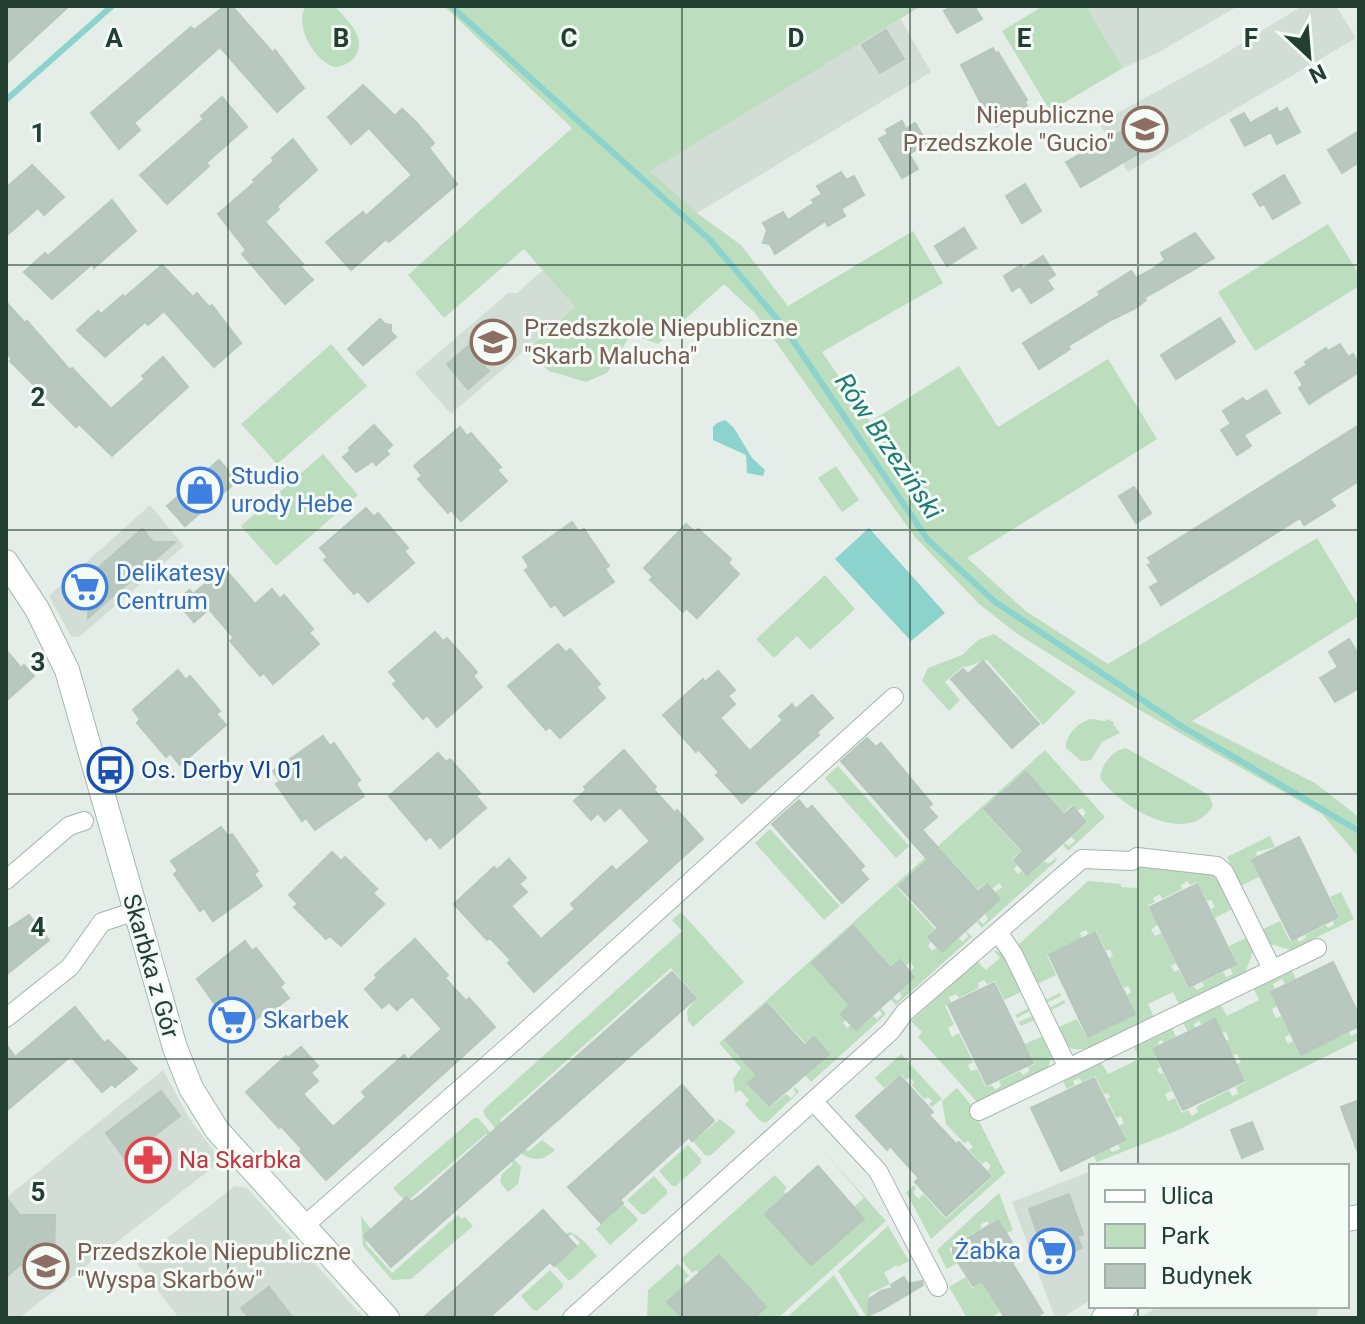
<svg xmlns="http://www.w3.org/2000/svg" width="1365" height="1324" viewBox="0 0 1365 1324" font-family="Roboto,sans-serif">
<rect width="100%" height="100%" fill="#e4ede7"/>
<g fill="#d2ddd5">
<polygon points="1086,6 1238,6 1159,52 1123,68"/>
<polygon points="1302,6 1336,6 1356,38 1128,172 1099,123 1213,61"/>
<polygon points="900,18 931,72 697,213 649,171"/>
<polygon points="543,270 575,307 451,414 415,373 508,293 517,293"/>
<polygon points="150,505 184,546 79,637 71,636 49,596"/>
<polygon points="163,1070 189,1118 217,1155 216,1165 19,1318 6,1318 6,1198"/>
<polygon points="1091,1171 1091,1300 1061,1318 1055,1318 1012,1202"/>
<polygon points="235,1186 247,1188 364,1318 179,1318 136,1262"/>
<polygon points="1160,1306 1320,1306 1315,1318 1139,1318"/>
</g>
<g fill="#bddebe">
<path d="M 306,6 L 335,6 C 346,20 367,36 356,55 C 351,63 344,66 335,67 C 315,62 293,25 306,6 Z"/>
<polygon points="444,6 921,6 650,171 697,213 741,245 788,306 913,231 943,283 822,352 870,422 959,366 998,427 1108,359 1157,439 967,558 1027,612 1108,664 1317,538 1359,607 1359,616 1192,721 1315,783 1355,814 1359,819 1359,857 1322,814 1136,708 1016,633 979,604 914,536 755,313 724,284 658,344 631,334 607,373 586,382 549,371 526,350 575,307 524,249 444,318 408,275 572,128"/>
<polygon points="1043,6 1086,6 1123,68 1050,111 1002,31"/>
<polygon points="1328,224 1359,274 1359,286 1255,351 1218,292"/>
<polygon points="331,344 367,386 277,464 241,424"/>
<polygon points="323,454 358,495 276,566 241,526"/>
<polygon points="836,466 859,500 842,512 818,478"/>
<polygon points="825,575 855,609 810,650 797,636 774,658 756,639"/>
<path d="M 994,634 L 1076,692 L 1043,725 L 987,660 C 977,661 972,667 962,667 L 945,682 L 960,700 L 949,711 L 922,681 L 928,668 L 962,655 L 978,640 Z"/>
<path d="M 1090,719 L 1105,721 L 1106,719 L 1114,722 L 1113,724 L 1120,733 L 1102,742 L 1091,760 L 1081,761 L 1066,748 C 1066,735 1076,724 1090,719 Z"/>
<path d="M 1126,748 L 1209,795 L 1213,806 C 1187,848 1120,807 1100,778 C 1102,764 1112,750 1126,748 Z"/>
<polygon points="1045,750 1105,817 1068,851 1063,845 1065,843 1069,846 1075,841 1071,837 1088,822 1083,816 1086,813 1082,808 1078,811 1072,805 1064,813 1026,771 983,810 1021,851 1012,859 1017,865 1014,869 1018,874 1022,871 1027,876 1045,861 1048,864 1055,859 1052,854 1057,860 982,928 977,922 979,920 983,924 988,919 985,914 1001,899 995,892 1002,887 999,883 992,889 986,883 978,890 940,848 897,887 935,929 926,937 931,942 928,946 932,951 936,948 942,953 959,938 962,942 968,937 966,930 972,937 896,1005 890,999 893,997 897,1001 902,996 899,991 915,976 911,971 914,967 910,962 906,966 900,959 892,967 853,925 812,964 850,1005 841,1014 846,1020 843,1023 847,1028 851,1025 856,1031 873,1016 877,1019 882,1014 879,1010 881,1008 886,1014 811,1082 805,1075 829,1053 815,1038 806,1044 767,1001 726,1040 764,1082 754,1091 769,1108 786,1094 791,1098 796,1093 793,1089 795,1087 799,1092 766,1123 759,1120 745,1104 749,1100 740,1090 735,1093 733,1079 741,1068 719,1043"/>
<polygon points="838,766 909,846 896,858 825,778"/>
<polygon points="770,829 840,906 824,920 755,843"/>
<polygon points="1270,836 1275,847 1256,852 1257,856 1251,859 1259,877 1240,886 1227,857"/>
<path d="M 1138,864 L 1192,868 L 1214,875 L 1234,908 L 1215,918 L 1211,909 L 1215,907 L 1211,900 L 1207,901 L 1197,882 L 1190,885 L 1188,881 L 1181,885 L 1182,889 L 1162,899 L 1160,894 L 1153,898 L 1155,902 L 1148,905 L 1158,925 L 1151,929 L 1155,936 L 1162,933 L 1176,963 L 1171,966 L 1174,972 L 1179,970 L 1188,988 L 1194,986 L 1197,990 L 1204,986 L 1202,982 L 1223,972 L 1226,977 L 1233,974 L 1230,968 L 1237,964 L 1229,946 L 1248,937 L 1254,949 L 1245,973 L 1179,1004 L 1173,992 L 1148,1004 L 1155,1019 C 1134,1029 1087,1059 1066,1046 L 1049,1008 L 1064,1000 L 1065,1003 L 1050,1011 L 1059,1027 L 1077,1019 L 1087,1038 L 1136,1014 L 1127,995 L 1131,992 L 1128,986 L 1124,988 L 1109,958 L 1113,956 L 1110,949 L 1106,951 L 1096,931 L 1088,934 L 1086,930 L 1080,933 L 1082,938 L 1047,955 L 1056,975 L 1037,984 L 1045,1000 L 1060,993 L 1061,996 L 1046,1003 L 1009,934 L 1019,944 L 1088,881 L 1121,884 L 1121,887 L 1137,888 Z"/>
<polygon points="1341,892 1354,919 1291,950 1267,943 1261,930 1280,921 1290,941 1297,938 1299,942 1306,938 1305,935 1326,925 1328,928 1334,925 1333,921 1340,918 1330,897"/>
<path d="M 681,912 L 744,982 L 693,1027 L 688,1021 L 687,1011 L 697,997 L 671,968 L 500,1120 L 526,1150 L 529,1151 L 542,1140 L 555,1150 C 528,1177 502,1135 485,1116 L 483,1110 L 682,931 L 672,920 Z"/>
<polygon points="993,950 1003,953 1032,1010 1017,1018 1015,1015 1029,1008 1021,992 1004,1000 995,981 987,984 984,980 978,983 979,988 959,998 956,994 949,997 951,1002 945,1006 954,1024 948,1028 952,1037 959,1033 973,1062 968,1065 971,1071 977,1069 986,1087 992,1085 995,1090 1001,1086 999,1081 1020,1071 1023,1075 1029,1071 1028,1067 1035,1064 1025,1044 1043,1036 1035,1020 1021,1026 1019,1022 1034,1015 1052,1056 1048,1068 978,1103 918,1037 922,1032 911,1021 977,961 986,970 1000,958"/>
<polygon points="1291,969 1296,979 1285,984 1282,979 1273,984 1275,989 1270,992 1277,1006 1272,1009 1276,1018 1281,1016 1290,1034 1285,1037 1288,1044 1293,1041 1300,1056 1349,1032 1351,1036 1358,1033 1356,1029 1359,1027 1359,1040 1176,1131 1097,1162 1094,1156 1110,1149 1112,1152 1120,1149 1118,1144 1126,1141 1119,1126 1124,1123 1121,1116 1116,1118 1107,1099 1110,1097 1108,1093 1104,1094 1095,1076 1082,1082 1079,1078 1073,1081 1075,1085 1067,1089 1063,1081 1101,1062 1108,1074 1139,1059 1134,1046 1172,1028 1176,1037 1164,1043 1162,1040 1158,1042 1159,1045 1152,1049 1160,1067 1157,1069 1160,1074 1163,1073 1172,1091 1165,1094 1168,1101 1175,1098 1182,1113 1188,1110 1192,1116 1198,1112 1196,1107 1229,1090 1232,1096 1238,1094 1236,1087 1246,1082 1237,1064 1241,1062 1237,1054 1233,1055 1226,1041 1229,1039 1226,1032 1222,1033 1215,1019 1202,1025 1199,1021 1194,1024 1195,1028 1188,1032 1182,1021 1220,1003 1227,1016 1259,1000 1253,988"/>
<polygon points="901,1054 942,1099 932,1107 929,1105 932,1101 928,1097 924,1099 912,1085 914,1082 909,1077 906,1080 901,1074 884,1088 875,1078"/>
<polygon points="957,1088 971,1105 1005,1173 931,1239 906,1192 914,1185 916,1188 913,1193 919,1199 923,1194 946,1219 993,1176 988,1170 991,1166 986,1161 982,1164 969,1150 973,1147 968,1141 964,1143 946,1124 942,1101"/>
<polygon points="474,1118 478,1118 521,1167 518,1184 508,1192 500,1182 502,1174 513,1164 486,1134 410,1199 408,1197 404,1200 393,1188"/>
<polygon points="720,1119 736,1132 710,1156 705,1155 693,1141"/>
<polygon points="688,1145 701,1159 701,1163 676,1186 672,1186 659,1171"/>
<polygon points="821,1148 886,1221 778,1318 754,1318 766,1307 719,1256 699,1273 696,1270 692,1273 681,1259 775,1175 787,1188 784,1191 787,1195 766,1214 812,1265 864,1219 854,1207 864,1198"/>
<polygon points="654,1176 667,1190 667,1194 645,1214 641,1214 627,1200"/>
<polygon points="999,1193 1013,1230 1007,1233 998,1219 989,1224 987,1221 980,1225 982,1228 962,1240 959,1236 954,1240 956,1244 949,1249 957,1263 947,1269 937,1250"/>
<polygon points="623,1204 637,1218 637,1221 610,1245 596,1229"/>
<polygon points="458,1215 462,1219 465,1217 473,1226 411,1279 392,1280 363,1246 361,1216 371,1229 366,1244 392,1273"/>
<polygon points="888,1226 909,1261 898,1267 896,1265 884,1273 890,1284 869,1294 868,1313 881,1310 867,1318 838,1271"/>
<path d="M 569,1232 C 580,1235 589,1247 597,1256 L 571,1280 L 568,1280 L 555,1266 L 580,1243 L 572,1234 L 568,1237 L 565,1234 Z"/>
<polygon points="678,1264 689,1276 684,1280 687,1284 667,1302 682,1318 647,1318 648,1290"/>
<polygon points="550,1270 563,1284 563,1287 537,1311 533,1310 521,1296"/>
<polygon points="834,1275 861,1318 786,1318"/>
<polygon points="966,1277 972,1288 982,1282 1000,1312 990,1318 967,1318 949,1287"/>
</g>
<g fill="#8cd2cd">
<polygon points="725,420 734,428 752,458 765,470 763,476 747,473 746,455 713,440 713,427 717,423"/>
<polygon points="869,528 945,613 911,641 835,559"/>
</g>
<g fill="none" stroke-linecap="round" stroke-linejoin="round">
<g stroke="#8cd2cd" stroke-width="6">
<polyline points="451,6 711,241 783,326 928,540 994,601 1181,726 1359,831"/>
<polyline points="6,100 112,6"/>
</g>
</g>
<g fill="#b9c8bf" stroke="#b6c7bc" stroke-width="2">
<polygon points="13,6 69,6 6,64 6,12"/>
<polygon points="225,6 232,6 273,53 275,50 304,88 277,112 220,47 134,123 140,130 119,149 91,113 191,27 194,30"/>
<polygon points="953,6 974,6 982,19 957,33 944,11"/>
<polygon points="886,30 904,59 880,73 862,45"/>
<polygon points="993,48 996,54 998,52 1027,100 1025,101 1027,106 997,126 981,103 961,65"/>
<polygon points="363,85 395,116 402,109 416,122 434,143 429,148 457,184 389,242 386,239 351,270 326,242 363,212 366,216 412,175 369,128 351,144 328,117"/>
<polygon points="222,97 247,127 206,163 209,166 167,204 140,175 204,119 201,116"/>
<polygon points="1277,108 1279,113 1287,108 1300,132 1277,144 1271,132 1245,146 1231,120 1244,113 1250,123"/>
<polygon points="1150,113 1165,138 1081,187 1066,162 1131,126 1130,124"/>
<polygon points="902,121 906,129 915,123 927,143 909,154 918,169 902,178 879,139 888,134 886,130"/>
<polygon points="1359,131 1359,162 1342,173 1328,150"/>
<polygon points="293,139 317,170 277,206 279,209 265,222 303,264 300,266 313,280 285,304 242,254 246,250 218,214 255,182 253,180 274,161 272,158"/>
<polygon points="32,165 64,197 44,215 38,208 6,236 6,188"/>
<polygon points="841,172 846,180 854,176 864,195 841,209 845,216 828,226 825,221 775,254 770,244 763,243 767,230 763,223 783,212 788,220 814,203 812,200 822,194 817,186"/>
<polygon points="1284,175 1300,203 1273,219 1264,204 1260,206 1253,194"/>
<polygon points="1025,184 1041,211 1022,223 1006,196"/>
<polygon points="112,200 136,231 94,268 92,264 52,299 24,272 45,253 48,256"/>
<polygon points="964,228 976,248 947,266 935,246"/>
<polygon points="1195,233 1214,258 1144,298 1146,300 1136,308 1111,320 1068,346 1070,349 1039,369 1023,343 1100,295 1098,292 1131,271 1136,278 1151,270 1165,260 1161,253"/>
<polygon points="1043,256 1055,275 1047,280 1053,289 1031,303 1020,286 1012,291 1004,276 1021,265 1023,269"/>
<polygon points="162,265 193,297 197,293 209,307 212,305 241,343 214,367 164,311 148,325 145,322 105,357 77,330 98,311 101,314 123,295 125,297"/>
<polygon points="6,302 25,323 27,321 70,370 72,368 111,409 145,379 142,376 163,357 188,387 112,456 79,424 76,427 10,361 12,359 6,352"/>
<polygon points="1220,318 1235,342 1176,379 1161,355"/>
<polygon points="380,319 385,324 391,325 391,332 396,337 363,365 348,349"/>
<polygon points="494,324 509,342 483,365 489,371 468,389 447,364"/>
<polygon points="1340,344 1348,357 1353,354 1359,365 1359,372 1309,404 1299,388 1303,385 1295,372 1307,365 1305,362 1326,348 1328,351"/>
<polygon points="1266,390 1280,413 1244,435 1251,446 1237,455 1221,430 1231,424 1223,411 1243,398 1246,402"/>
<polygon points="374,425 392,445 386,451 389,454 376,465 373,461 356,472 343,457 351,450 349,448"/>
<polygon points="1359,425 1359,481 1330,499 1335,506 1304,525 1300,518 1161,605 1150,587 1159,582 1148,565 1152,564 1148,558"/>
<polygon points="460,427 467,436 471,433 501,467 497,470 507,481 461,521 451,510 448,513 418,479 422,476 414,466"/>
<polygon points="219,460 237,481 185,526 167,506"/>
<polygon points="1134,487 1151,513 1136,523 1119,496"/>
<polygon points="366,508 374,517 378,513 408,548 404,551 414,563 368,602 358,591 354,594 324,560 328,557 320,548"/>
<polygon points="572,522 579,532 584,529 609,566 605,569 614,582 564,616 555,604 551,607 525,570 529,567 523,557"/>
<polygon points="686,524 695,532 698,529 731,559 728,563 739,574 697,618 686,608 683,612 650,580 653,577 644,568"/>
<polygon points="142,529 153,542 175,542 88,618 89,597 79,585"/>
<polygon points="224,568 255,604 272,589 280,599 284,595 313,629 309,633 319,644 273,684 264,673 260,676 230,641 234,638 209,609 194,622 176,601 190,590 193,594"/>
<polygon points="435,632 443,641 447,638 477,672 473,676 482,687 437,727 427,715 423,719 393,684 397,681 389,672"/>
<polygon points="1349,639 1359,655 1359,688 1335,702 1320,678 1338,667 1329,652"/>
<polygon points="558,644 566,653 570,649 600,684 596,687 605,698 560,738 550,727 546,730 508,686"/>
<polygon points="6,650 21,668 24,665 34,676 6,701"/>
<polygon points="983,661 1039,724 1012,748 951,679 963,669 968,674"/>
<polygon points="178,670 186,680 190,676 220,711 216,714 226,725 180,765 170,753 166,757 137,723 140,719 133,710"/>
<polygon points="718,671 735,690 728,696 735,704 720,718 750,751 783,720 779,716 792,704 796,709 812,695 833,718 817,732 819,735 742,803 716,775 719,772 698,749 696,752 663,715 703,679 705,682"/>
<polygon points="323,736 330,746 334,743 360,780 356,784 364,796 315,830 306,818 302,821 276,784 280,781 273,771"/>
<polygon points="867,738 876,747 881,743 932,804 928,807 937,817 922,830 978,892 987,884 1000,899 942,952 928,937 938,928 899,886 928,860 841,761"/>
<polygon points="624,750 656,787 654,790 675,813 677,810 703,839 534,992 508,963 511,960 490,938 487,940 454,904 494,867 497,870 509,859 526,878 519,884 527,892 511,906 541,939 575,909 571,904 612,866 616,871 650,841 620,807 605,821 598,813 591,820 574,801 586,790 584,787"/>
<polygon points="438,753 446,762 450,759 480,793 476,796 486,808 440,848 430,836 426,840 389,796"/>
<polygon points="1026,772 1064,815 1073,807 1086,822 1027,875 1014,860 1023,851 984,809"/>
<polygon points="799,800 807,810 812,806 864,866 860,870 868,879 842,903 772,824"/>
<polygon points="221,827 228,836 232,834 258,871 254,874 262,886 213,921 204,908 200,911 174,874 178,871 171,861"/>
<polygon points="1299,837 1338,917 1292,940 1252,860"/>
<polygon points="332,852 341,861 345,857 377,889 373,893 384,904 341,946 330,936 326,939 294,907 298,904 289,895"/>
<polygon points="1197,884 1236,964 1189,987 1150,907"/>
<polygon points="29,915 49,940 6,975 6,930"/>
<polygon points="853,926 891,968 900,960 914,977 856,1030 841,1014 850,1005 812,963"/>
<polygon points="1095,932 1135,1014 1088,1037 1049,955"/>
<polygon points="415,939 448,975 445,978 466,1001 469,998 495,1027 326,1180 300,1151 302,1149 281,1126 279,1128 246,1092 286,1056 288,1058 301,1047 318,1066 311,1073 318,1081 303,1094 333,1127 366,1097 362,1092 404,1055 408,1060 442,1029 412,996 397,1010 389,1002 382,1008 365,989 377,978 375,975"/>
<polygon points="245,941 252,951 256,948 284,983 280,987 289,998 271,1012 269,1009 239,1033 232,1024 230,1026 197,979"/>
<polygon points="1333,962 1359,1015 1359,1026 1301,1055 1271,992"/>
<polygon points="672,972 696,998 391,1267 364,1236 407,1197 411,1202 421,1195"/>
<polygon points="994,983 1033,1063 987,1085 948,1005"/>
<polygon points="767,1003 805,1046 814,1037 829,1054 769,1106 748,1083 757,1075 726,1040"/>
<polygon points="75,1007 104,1043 108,1040 137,1069 115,1087 112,1084 102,1092 71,1056 6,1111 6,1044 15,1057"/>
<polygon points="1215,1019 1244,1081 1183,1110 1153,1049"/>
<polygon points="900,1076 933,1112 929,1115 956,1144 959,1142 991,1176 946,1216 915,1182 919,1178 890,1146 887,1150 856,1116"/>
<polygon points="1094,1078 1125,1140 1061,1171 1031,1108"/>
<polygon points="682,1085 714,1121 692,1141 689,1137 620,1200 623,1203 601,1223 568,1187"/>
<polygon points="161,1091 180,1116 150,1139 162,1154 136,1174 106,1133"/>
<polygon points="1359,1100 1359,1149 1357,1150 1341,1107"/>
<polygon points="1252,1122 1263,1149 1242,1158 1231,1130"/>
<polygon points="818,1166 864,1219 811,1265 765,1214"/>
<polygon points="1069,1194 1083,1234 1077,1236 1082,1248 1053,1258 1047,1240 1041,1244 1029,1209"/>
<polygon points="6,1197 20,1215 55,1215 54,1265 20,1265 6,1277"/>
<polygon points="543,1210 576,1246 554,1266 550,1262 489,1318 423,1318"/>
<polygon points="998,1220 1021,1257 1012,1263 1043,1313 1034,1318 1005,1318 982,1281 973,1286 953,1254 953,1247"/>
<polygon points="719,1255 766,1307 754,1318 682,1318 667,1302"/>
<polygon points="904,1277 908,1284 922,1281 923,1285 881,1310 868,1315 869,1299 881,1291 893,1288 891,1285"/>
<polygon points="269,1287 293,1318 249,1318 241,1308"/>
</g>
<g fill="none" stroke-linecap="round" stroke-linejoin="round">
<g stroke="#a6b5ad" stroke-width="20">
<g id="street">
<polyline points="6,880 69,826 84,821"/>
<polyline points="998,932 1013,954 1068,1068"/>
<polyline points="6,1018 70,967 102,922 136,911"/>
<polyline points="813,1101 878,1171 938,1287"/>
<polyline points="979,1111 1317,948"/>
<polyline points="304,1226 518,1038 894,697"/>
<polyline points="572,1318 891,1031 905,1012 1082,859 1132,861 1137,857 1217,866 1224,872 1272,969"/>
</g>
</g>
<g stroke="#a2b9ac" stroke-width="26">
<g id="secondary">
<polyline points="6,562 37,609 67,670 175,1048 191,1088 217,1130 387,1318"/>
<polyline points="1347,1219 1359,1217"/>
<polyline points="1104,1318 1125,1306"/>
</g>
</g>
<use href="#street" stroke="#fff" stroke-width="18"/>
<use href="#secondary" stroke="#fff" stroke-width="24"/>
</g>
<path fill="none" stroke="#233f31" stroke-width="2" stroke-opacity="0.55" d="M 228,6 L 228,1318M 455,6 L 455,1318M 682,6 L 682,1318M 910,6 L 910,1318M 1138,6 L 1138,1166M 6,265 L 1359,265M 6,530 L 1359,530M 6,794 L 1359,794M 6,1059 L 1359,1059M 1138,1306 L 1138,1318"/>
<defs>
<g id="school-ring" transform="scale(2.3)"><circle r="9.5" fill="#f4faf6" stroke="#8d6e63" stroke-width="1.5"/><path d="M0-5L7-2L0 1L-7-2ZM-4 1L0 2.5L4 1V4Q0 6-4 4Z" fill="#8d6e63"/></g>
<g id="shop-ring" transform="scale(2.3)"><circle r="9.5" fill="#f4faf6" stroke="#3f7fe0" stroke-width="1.5"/><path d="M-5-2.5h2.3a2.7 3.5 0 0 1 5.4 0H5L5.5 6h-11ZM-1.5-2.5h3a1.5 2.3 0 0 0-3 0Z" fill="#3f7fe0"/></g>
<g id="supermarket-ring" transform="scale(2.3)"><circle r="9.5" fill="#f4faf6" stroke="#3f7fe0" stroke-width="1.5"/><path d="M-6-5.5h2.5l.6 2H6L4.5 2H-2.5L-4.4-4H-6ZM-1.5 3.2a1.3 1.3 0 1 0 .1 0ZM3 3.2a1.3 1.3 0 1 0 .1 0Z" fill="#3f7fe0"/></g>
<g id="bus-ring" transform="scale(2.3)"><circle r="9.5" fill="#f4faf6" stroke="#1a4fb4" stroke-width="1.5"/><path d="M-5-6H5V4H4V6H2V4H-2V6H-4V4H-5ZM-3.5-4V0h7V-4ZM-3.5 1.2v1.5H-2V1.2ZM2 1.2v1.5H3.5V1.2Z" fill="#1a4fb4"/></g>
<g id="pharmacy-ring" transform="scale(2.3)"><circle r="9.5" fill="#f4faf6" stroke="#e0444e" stroke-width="1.5"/><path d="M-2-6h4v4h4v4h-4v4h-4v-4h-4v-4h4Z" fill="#e0444e"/></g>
</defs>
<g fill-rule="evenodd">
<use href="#school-ring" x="1145" y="129"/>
<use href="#school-ring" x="493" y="342"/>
<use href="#shop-ring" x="200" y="490"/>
<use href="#supermarket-ring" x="85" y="587"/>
<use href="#bus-ring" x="110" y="770"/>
<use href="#supermarket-ring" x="232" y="1020"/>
<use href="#pharmacy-ring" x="148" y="1160"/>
<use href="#supermarket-ring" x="1052" y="1251"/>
<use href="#school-ring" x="46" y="1266"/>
</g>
<g text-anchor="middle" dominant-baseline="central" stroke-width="6" stroke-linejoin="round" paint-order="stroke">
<g font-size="24" fill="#785e54" stroke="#f4faf6" text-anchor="start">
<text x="1114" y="115" text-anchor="end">Niepubliczne<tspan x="1114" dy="28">Przedszkole "Gucio"</tspan></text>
<text x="524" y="328">Przedszkole Niepubliczne<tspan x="524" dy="28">"Skarb Malucha"</tspan></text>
<text x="77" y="1252">Przedszkole Niepubliczne<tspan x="77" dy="28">"Wyspa Skarbów"</tspan></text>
</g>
<g font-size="24" fill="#366cbe" stroke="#f4faf6" text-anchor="start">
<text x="231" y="476">Studio<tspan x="231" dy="28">urody Hebe</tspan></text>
<text x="116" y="573">Delikatesy<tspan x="116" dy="28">Centrum</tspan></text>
<text x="263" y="1020">Skarbek</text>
<text x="1021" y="1251" text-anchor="end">Żabka</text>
</g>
<g font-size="24" fill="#164399" stroke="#f4faf6" text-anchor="start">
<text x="141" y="770">Os. Derby VI 01</text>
</g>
<g font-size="24" fill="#233f31" stroke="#f4faf6">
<text transform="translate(151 966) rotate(74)">Skarbka z Gór</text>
</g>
<g font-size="24" fill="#be3a42" stroke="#f4faf6" text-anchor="start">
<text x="179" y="1160">Na Skarbka</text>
</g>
<g font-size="26" font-style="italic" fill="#1d7b75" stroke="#f4faf6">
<text transform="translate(889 446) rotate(56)">Rów Brzeziński</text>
</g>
</g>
<g font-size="26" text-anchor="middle" font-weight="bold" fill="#233f31" stroke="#f4faf6" stroke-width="6" stroke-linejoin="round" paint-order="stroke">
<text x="114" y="47">A</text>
<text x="341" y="47">B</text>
<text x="569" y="47">C</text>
<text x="796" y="47">D</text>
<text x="1024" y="47">E</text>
<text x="1251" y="47">F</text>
<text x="38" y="142">1</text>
<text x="38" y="406">2</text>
<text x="38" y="671">3</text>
<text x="38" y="936">4</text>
<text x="38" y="1201">5</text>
</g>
<rect width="1365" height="1324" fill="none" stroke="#233f31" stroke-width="16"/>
<rect x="1089" y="1164" width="260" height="144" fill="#f4faf6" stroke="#a0afa7" stroke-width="2"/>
<rect x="1105" y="1190" width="40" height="12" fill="#ffffff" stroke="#a0afa7" stroke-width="2"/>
<text x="1161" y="1204" font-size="24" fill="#233f31">Ulica</text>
<rect x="1105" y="1224" width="40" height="24" fill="#bddebe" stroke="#a0afa7" stroke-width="2"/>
<text x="1161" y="1244" font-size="24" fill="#233f31">Park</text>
<rect x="1105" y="1264" width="40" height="24" fill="#b9c8bf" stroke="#a0afa7" stroke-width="2"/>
<text x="1161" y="1284" font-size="24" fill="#233f31">Budynek</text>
<g transform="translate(1309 56) rotate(154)" stroke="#f4faf6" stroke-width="6" paint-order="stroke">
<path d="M0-6L14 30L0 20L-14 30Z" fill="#233f31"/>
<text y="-12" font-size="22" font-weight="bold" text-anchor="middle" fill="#233f31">N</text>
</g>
</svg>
